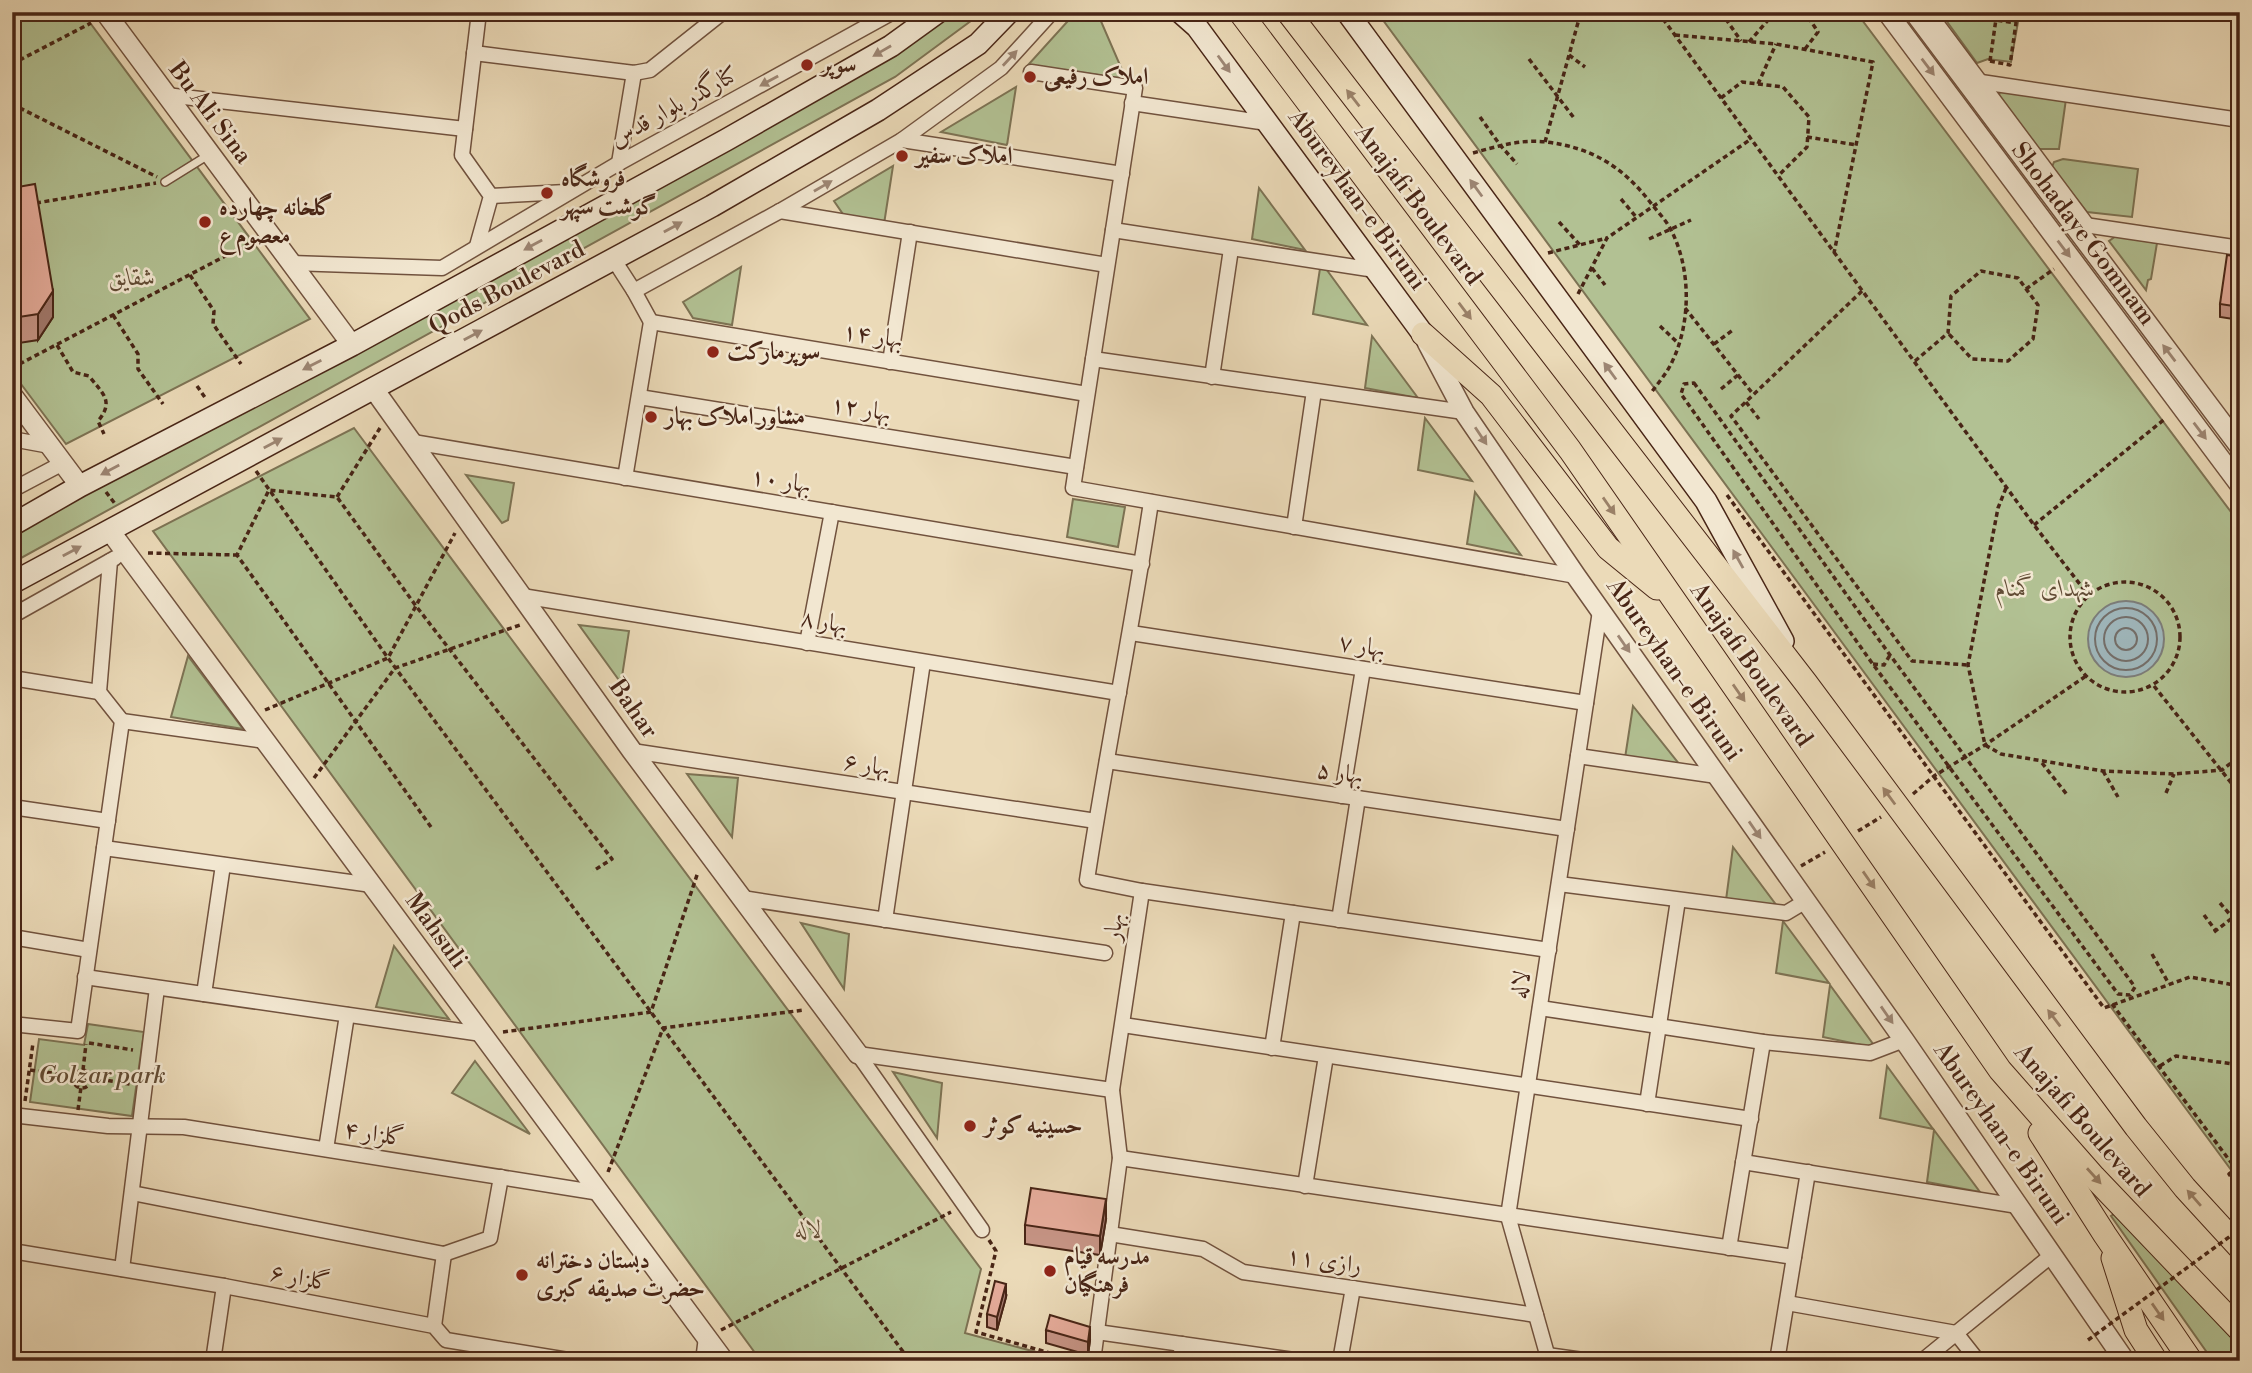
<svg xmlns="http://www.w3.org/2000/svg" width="2252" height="1373" viewBox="0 0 2252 1373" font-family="'Libre Bodoni',Amiri,serif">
<rect width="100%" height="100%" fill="#ebdab8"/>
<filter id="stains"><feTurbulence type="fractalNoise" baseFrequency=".00286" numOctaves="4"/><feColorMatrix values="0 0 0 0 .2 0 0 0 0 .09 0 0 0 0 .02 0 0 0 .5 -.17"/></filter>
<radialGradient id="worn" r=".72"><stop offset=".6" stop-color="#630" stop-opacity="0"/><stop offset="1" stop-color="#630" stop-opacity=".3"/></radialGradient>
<g fill="#b2c193" stroke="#7d7354" stroke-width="2">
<polygon points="12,12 82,12 310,319 66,444 12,372"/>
<polygon points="952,12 983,12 895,77 12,563 12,534 902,51"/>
<polygon points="1076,12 1097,12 1126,79 1028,65"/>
<polygon points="1377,12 1856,12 2240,524 2240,1182"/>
<polygon points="1940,12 1999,12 1998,19 2018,22 2011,62 1988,59 1977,63"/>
<polygon points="1016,87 1007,145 941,132"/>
<polygon points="2000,90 2066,99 2059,149 2037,149 1999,96"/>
<polygon points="2063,159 2138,169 2132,217 2087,212 2052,167 2054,162"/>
<polygon points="893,166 884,224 845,217 834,201"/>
<polygon points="1259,188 1305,250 1252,239"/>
<polygon points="2116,236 2157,243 2151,279 2148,280 2146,290 2109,241"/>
<polygon points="1321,262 1367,325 1313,314"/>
<polygon points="741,267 732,325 693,318 683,302"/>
<polygon points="1372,336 1418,398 1365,388"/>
<polygon points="1425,418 1472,481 1418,470"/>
<polygon points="354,428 981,1269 965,1333 1051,1356 1055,1361 761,1361 153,531"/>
<polygon points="466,475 514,483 508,520 502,523"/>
<polygon points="1475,492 1521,555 1467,544"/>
<polygon points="1073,499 1125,507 1118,547 1067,537"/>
<polygon points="579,625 629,631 621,683"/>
<polygon points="188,656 243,729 171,717"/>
<polygon points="1633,706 1680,765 1625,758"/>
<polygon points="687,774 738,778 732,837"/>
<polygon points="1733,847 1777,906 1726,900"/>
<polygon points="1783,921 1829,983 1776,973"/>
<polygon points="801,923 849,934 844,989"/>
<polygon points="394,946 449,1019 376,1007"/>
<polygon points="1830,985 1876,1048 1823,1037"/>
<polygon points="88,1024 144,1032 132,1116 30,1102 39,1039 84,1045"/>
<polygon points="475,1061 530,1134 452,1093"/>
<polygon points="1887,1066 1933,1129 1880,1118"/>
<polygon points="893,1072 942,1083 937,1138"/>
<polygon points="1934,1130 1980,1192 1927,1182"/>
<polygon points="2118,1211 2240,1341 2240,1361 2213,1361 2111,1216"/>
</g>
<circle fill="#9fb7bc" stroke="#7c7d7a" stroke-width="2" cx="2126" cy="639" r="38"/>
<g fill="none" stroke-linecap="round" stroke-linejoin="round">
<g stroke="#746e69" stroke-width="2">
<circle cx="2126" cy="639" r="31"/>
<circle cx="2126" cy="639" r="22"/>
<circle cx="2126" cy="639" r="11"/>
</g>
<g stroke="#71523e" stroke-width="10">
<polyline id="service" points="165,182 210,154"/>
</g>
<g stroke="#71523e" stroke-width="17">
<g id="minor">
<polyline points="1928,12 2087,225"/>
<polyline points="474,53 634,73 650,70 723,12"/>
<polyline points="1031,72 1135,88 1073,488 1576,576"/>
<polyline points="1981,82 2240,120"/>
<polyline points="166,95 465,129"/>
<polyline points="1132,103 1267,123"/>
<polyline points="902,140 1122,174"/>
<polyline points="619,163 634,73"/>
<polyline points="491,196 566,192"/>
<polyline points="780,211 1107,265"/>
<polyline points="2078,224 2240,248"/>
<polyline points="1113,230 1375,270"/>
<polyline points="477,246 491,196 462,155 479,12"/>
<polyline points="614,260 634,291 651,322"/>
<polyline points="291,263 442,268 619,163 893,12"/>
<polyline points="634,291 780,211 902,140 1001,68 1052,12"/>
<polyline points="651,322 1087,394"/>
<polyline points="1093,359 1464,412"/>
<polyline points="890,362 910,232"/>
<polyline points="1212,377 1231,249"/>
<polyline points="639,397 1076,467"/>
<polyline points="12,439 50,446"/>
<polyline points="413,442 1142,564"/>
<polyline points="625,478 651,322"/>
<polyline points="12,490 63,463"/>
<polyline points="1294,527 1314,391"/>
<polyline points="522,596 1119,693"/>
<polyline points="12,616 115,558"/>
<polyline points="1131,633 1586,703"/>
<polyline points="807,643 832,512"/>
<polyline points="12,678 99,692"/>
<polyline points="122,721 265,741"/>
<polyline points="632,751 1096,821"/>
<polyline points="1578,756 1717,776"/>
<polyline points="1107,761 1567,829"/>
<polyline points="1342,796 1363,669"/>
<polyline points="12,807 108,821"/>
<polyline points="104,848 372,885"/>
<polyline points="1559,884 1786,913 1806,901"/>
<polyline points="1142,891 1549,950"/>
<polyline points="742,898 1105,953"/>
<polyline points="885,920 923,662"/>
<polyline points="1339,920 1358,798"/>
<polyline points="12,937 89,950"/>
<polyline points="85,977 482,1034"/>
<polyline points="204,994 223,865"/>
<polyline points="1540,1008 1763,1042 1870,1053 1904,1040"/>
<polyline points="12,1024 78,1031 122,721 99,692 110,561"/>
<polyline points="1123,1025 1751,1119"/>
<polyline points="1272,1048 1293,913"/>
<polyline points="858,1054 1112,1090"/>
<polyline points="858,1054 982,1230"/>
<polyline points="1647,1104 1678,900"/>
<polyline points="12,1115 108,1126 184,1127 600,1193"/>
<polyline points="326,1149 347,1015"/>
<polyline points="1120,1158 1794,1257"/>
<polyline points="1743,1162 2018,1206"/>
<polyline points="1305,1186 1326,1056"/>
<polyline points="132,1193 444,1254 490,1238 501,1177"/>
<polyline points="1110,1234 1203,1249 1243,1272 1536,1315"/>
<polyline points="1729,1248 1763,1042"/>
<polyline points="12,1251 224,1286 434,1326 446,1340 574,1361"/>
<polyline points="122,1269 157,988"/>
<polyline points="1787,1303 1956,1333 1978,1361"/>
<polyline points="434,1326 444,1254"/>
<polyline points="1097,1332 1301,1361"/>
<polyline points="1547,1355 1590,1361"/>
<polyline points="213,1361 224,1286"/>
<polyline points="703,1361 706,1337"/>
<path d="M 1093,1361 L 1120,1158 L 1112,1090 L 1142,891 L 1087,880 C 1106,754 1132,629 1151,502"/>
<polyline points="1180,1361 1182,1344"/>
<polyline points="1340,1361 1353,1288"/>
<polyline points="1549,1361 1508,1216 1600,611"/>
<polyline points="1777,1361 1808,1172"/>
<polyline points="1922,1361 2052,1255"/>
</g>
</g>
<g stroke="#71523e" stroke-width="22">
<g id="tertiary">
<polyline points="105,12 352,345"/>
<polyline points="1887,12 2240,485"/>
<polyline points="1914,12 2240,447"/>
<polyline points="1427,342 1464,412 1576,576 1904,1040 2125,1361"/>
<polyline points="373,388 632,751 858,1054"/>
<polyline points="12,395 80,486"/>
<polyline points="110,531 724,1361"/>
</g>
</g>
<g stroke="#482516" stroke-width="24">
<g id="secondary">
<polyline points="1180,12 1197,27 1423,334"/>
<polyline points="1347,12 1706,501 1783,641"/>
<polyline points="12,525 80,486 352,345 726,140 891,46 938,12"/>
<polyline points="12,583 712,206 878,110 978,44 1009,12"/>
</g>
</g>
<g stroke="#482516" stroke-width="25">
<g id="primary">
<polyline points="1240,12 1570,450 2000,1070 2094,1177 2240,1330"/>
<polyline points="1288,12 1806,683 2136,1127 2185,1188 2240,1248"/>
<polyline points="1423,334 1491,395 1608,548 1657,588"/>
<polyline points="2040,1133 2105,1235 2191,1361"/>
<polyline points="2113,1258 2136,1330 2156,1361"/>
</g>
</g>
<g stroke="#482516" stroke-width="3.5" stroke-dasharray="5 3.5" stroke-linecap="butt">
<polyline points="1471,12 1481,14 1485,12"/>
<polyline points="1658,12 2034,525 2089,596"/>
<polyline points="1721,12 1741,41"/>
<polyline points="1675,35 1776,44 1873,62 1834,253"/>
<polyline points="1749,42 1775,12"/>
<polyline points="1805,49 1818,32 1805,12"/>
<polyline points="1569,55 1585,67"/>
<polyline points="1529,59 1574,118"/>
<polyline points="1990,61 2010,65 2016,23 1996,20"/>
<polyline points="1990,61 1997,12"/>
<polyline points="12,64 91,23"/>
<polyline points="1758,84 1776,44"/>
<polyline points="1721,98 1742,82 1783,87 1809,117 1807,147 1778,176"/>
<polyline points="12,104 157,177"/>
<polyline points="1480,117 1500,145 1517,164"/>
<polyline points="1807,137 1857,145"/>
<polyline points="1545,142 1579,19 1573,12"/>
<path d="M 1473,153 C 1498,146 1521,139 1547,142 C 1592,148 1622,166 1650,202 C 1657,211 1667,221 1672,232 C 1691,270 1691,323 1672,362 C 1667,373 1658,383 1651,393"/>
<polyline points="1621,199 1637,218"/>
<polyline points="36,203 156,183"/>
<polyline points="1559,222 1580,245"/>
<polyline points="1649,239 1691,220"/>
<polyline points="1548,253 1607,238"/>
<polyline points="1592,268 1605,285"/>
<polyline points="190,275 214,311 213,324 241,364"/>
<polyline points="2026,289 2054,269"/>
<polyline points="1862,291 1731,416 1912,661 1968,665"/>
<polyline points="1578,294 1607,238 1751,139"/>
<polyline points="1685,308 1753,394"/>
<polyline points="113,315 138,354 138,369 163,404"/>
<polyline points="1660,326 1678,343"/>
<polyline points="1714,344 1733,330"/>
<path d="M 57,345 L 73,372 L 89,376 C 102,393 115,401 98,421 L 104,434"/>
<polyline points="1915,361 1948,333 1951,296 1981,271 2018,278 2038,305 2033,339 2008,361 1972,359 1948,333"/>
<polyline points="12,368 252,242"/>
<polygon points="1694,383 1890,655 2135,987 2130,995 2118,994 1872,663 1681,394 1684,384"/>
<polyline points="197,386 206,399"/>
<polyline points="1721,389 1738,375"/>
<polyline points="1746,402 1759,419"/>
<polyline points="256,471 388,658 910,1361"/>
<polyline points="2006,488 1998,508 1968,665 1985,745 2001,754 2103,771 2174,774 2222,770 2240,756"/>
<polyline points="106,492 116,505"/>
<polyline points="1727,495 2104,1008 2190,977 2240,986"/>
<polyline points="337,497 380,428"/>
<polyline points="2034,525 2166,418"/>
<polyline points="148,553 237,555"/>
<circle cx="2125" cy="637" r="55"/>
<polyline points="1873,664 1884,665 1890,655"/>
<polyline points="2154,686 2240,794"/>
<polyline points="265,710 388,658 455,533"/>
<polyline points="2042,763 2068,796"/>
<polyline points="2103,771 2118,797"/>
<polyline points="314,778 395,668 520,625"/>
<polyline points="2166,793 2174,774"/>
<polyline points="1913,794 1934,776 1985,745 2086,676"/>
<polyline points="431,827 237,555 269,490 337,497 416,606 612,859 593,871"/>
<polyline points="1858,831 1881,817"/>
<polyline points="1801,866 1825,852"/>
<polyline points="2237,890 2240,894"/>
<polyline points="2220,903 2232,917"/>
<polyline points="2204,915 2216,931"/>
<polyline points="2214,932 2240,912"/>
<polyline points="2152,954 2169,984"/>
<polyline points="2112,1004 2236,1169 2229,1174 2240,1190"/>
<polyline points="503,1032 651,1012 698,872"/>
<polyline points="89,1043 133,1050"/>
<polyline points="2160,1066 2176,1056 2240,1065"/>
<polyline points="30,1070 73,1076"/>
<polyline points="83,1070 86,1044"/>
<circle cx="82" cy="1079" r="9"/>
<polyline points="91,1078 130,1084"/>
<polyline points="25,1101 33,1043"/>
<polyline points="78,1110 81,1087"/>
<polyline points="608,1172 663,1028 804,1010"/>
<polyline points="989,1240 996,1251 976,1332 1078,1361"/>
<polyline points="721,1330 951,1212"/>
</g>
<use href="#service" stroke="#f2e7d1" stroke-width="7"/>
<use href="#minor" stroke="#f2e7d1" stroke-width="14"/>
<use href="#tertiary" stroke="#f2e7d1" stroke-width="19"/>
<use href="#secondary" stroke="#f2e7d1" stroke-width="21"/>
<use href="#primary" stroke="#ebdab8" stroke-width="23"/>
<polyline stroke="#482516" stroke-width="3.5" stroke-dasharray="5 3.5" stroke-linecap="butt" points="2088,1340 2240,1229"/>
</g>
<g fill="#c69485" stroke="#482516" stroke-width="2">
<polygon points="12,188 53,317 38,340 19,343 12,338"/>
<polygon points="2240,257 2240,320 2220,317 2220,304"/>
<polygon points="1106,1219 1100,1255 1025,1244 1025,1225"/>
<polygon points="1006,1297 997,1330 987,1327 987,1314"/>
<polygon points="1046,1330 1090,1340 1088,1355 1046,1343"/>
</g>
<g fill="#a1786c" stroke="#482516" stroke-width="2">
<polygon points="53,291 53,317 38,340 38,314"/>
<polygon points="1106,1199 1106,1219 1100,1255 1100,1236"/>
<polygon points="1006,1284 1006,1297 997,1330 997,1317"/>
<polygon points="1090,1327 1090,1340 1088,1355 1088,1342"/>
</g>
<g fill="#e6ac9b" stroke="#482516" stroke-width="2">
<polygon points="35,184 53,291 38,314 19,317 12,312 12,188"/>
<polygon points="2227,255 2240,257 2240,307 2220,304"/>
<polygon points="1031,1188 1106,1199 1100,1236 1025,1225"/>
<polygon points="995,1281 1006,1284 997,1317 987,1314"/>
<polygon points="1050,1315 1090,1327 1088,1342 1046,1330"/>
</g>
<defs><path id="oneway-solid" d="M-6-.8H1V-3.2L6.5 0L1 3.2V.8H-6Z" transform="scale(1.75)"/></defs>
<g fill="#9d8674">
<use href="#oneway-solid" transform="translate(882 51) rotate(150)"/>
<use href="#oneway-solid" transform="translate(1010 58) rotate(-47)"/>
<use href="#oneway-solid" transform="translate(1224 64) rotate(54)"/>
<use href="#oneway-solid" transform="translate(1928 67) rotate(53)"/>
<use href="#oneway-solid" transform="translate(769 81) rotate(151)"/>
<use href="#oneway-solid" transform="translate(823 186) rotate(-30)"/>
<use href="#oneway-solid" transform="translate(1476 188) rotate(-126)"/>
<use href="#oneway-solid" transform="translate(673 227) rotate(-29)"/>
<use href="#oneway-solid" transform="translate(533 245) rotate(151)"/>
<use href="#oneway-solid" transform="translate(2064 249) rotate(53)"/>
<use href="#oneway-solid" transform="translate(473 335) rotate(-28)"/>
<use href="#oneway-solid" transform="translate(2169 353) rotate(-127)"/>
<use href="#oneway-solid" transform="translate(312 365) rotate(153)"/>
<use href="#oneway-solid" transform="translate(1610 371) rotate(-126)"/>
<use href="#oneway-solid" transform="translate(2200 431) rotate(53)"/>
<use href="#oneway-solid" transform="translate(1481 436) rotate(56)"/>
<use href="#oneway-solid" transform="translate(273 443) rotate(-28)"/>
<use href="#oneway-solid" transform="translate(110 470) rotate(152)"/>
<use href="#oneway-solid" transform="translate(72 551) rotate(-28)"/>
<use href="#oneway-solid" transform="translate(1738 559) rotate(-119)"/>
<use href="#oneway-solid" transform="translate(1624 644) rotate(55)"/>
<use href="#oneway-solid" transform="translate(1755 830) rotate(55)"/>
<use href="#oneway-solid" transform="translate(1887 1015) rotate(55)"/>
</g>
<g fill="#9a8067">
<use href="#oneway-solid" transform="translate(1353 98) rotate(-128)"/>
<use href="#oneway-solid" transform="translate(1465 311) rotate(53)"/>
<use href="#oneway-solid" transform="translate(1609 506) rotate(55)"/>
<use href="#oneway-solid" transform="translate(1739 693) rotate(55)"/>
<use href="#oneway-solid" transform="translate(1889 796) rotate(-126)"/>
<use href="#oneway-solid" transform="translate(1869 880) rotate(55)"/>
<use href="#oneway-solid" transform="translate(2054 1018) rotate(-127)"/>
<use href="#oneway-solid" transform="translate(2094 1176) rotate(48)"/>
<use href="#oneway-solid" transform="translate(2194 1198) rotate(-131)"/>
<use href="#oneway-solid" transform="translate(2158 1312) rotate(55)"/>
</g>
<g fill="#8f2418" stroke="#f2e7d1" stroke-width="2.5">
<circle cx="807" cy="65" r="7"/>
<circle cx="1030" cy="77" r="7"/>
<circle cx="902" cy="156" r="7"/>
<circle cx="547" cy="193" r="7"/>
<circle cx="205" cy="222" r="7"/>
<circle cx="713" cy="352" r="7"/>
<circle cx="651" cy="417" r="7"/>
<circle cx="970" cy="1126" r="7"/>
<circle cx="1050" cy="1271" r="7"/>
<circle cx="522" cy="1275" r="7"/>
</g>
<g text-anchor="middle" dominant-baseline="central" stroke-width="5" stroke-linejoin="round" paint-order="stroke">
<g font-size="24" font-weight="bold" fill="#482516" stroke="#f2e7d1" text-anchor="start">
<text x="821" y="65">سوپر</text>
<text x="1044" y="77">املاک رفیعی</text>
<text x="916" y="156">املاک سفیر</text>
<text x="561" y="179">فروشگاه<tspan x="561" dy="28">گوشت سپهر</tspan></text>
<text x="219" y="208">گلخانه چهارده<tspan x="219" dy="28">معصوم ع</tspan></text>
<text x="727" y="352">سوپرمارکت</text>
<text x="665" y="417">مشاور املاک بهار</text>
<text x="984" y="1126">حسینیه کوثر</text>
<text x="1064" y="1257">مدرسه قیام<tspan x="1064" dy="28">فرهنگیان</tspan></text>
<text x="536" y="1261">دبستان دخترانه<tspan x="536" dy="28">حضرت صدیقه کبری</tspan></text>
</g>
<g font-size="24" fill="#482516" stroke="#f2e7d1">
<text transform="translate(674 107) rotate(-29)">کنارگذر بلوار قدس</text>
<text transform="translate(210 113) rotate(53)">Bu Ali Sina</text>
<text transform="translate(1357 200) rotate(54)">Abureyhan-e Biruni</text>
<text transform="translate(1418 205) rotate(53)">Anajafi Boulevard</text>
<text transform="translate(2083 234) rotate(53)">Shohadaye Gomnam</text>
<text transform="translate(507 288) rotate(-28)">Qods Boulevard</text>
<text transform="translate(873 336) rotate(9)">بهار ۱۴</text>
<text transform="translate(861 409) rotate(9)">بهار ۱۲</text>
<text transform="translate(781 481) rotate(9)">بهار ۱۰</text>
<text transform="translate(824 622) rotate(9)">بهار ۸</text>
<text transform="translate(1362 646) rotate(9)">بهار ۷</text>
<text transform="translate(1751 665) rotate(55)">Anajafi Boulevard</text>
<text transform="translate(1674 670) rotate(55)">Abureyhan-e Biruni</text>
<text transform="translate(633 709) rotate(55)">Bahar</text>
<text transform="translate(867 765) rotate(9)">بهار ۶</text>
<text transform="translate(1340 773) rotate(8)">بهار ۵</text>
<text transform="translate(1114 927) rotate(-83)">بهار</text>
<text transform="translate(436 931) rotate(54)">Mahsuli</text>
<text transform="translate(1521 985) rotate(-82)">لاله</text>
<text transform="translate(2082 1121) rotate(49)">Anajafi Boulevard</text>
<text transform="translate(374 1134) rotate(9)">گلزار ۴</text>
<text transform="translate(2001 1134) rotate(55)">Abureyhan-e Biruni</text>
<text transform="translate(1324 1261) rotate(8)">رازی ۱۱</text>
<text transform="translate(300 1278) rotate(11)">گلزار ۶</text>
</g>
<g font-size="24" font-style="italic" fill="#624c35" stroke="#f2e7d1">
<text x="132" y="278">شقایق</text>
<text x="2045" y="589">شهدای گمنام</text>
<text x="102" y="1076">Golzar park</text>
<text x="809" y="1230">لاله</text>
</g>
</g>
<rect width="2252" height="1373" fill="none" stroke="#ebdab8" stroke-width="42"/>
<rect x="14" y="14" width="2224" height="1345" fill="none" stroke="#482516" stroke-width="3.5"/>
<rect x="21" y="21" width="2210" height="1331" fill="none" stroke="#482516" stroke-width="2"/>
<rect width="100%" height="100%" filter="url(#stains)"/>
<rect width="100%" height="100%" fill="url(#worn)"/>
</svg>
